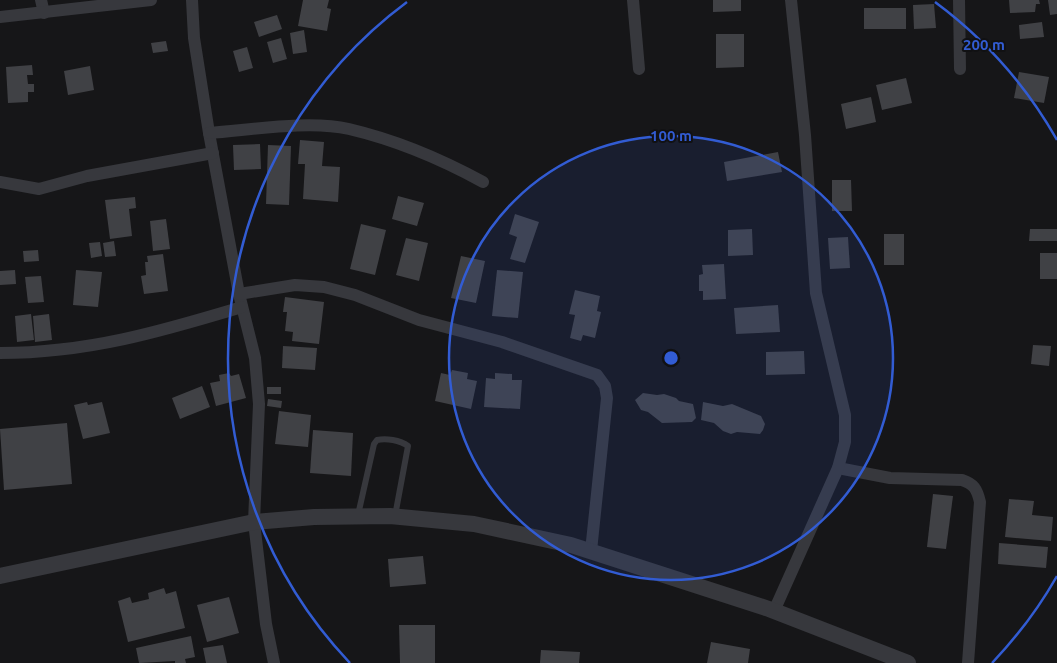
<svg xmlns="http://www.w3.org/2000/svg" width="1057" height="663" viewBox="0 0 1057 663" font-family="Ubuntu,sans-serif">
<rect width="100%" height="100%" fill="#161618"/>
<g fill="#404145">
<polygon points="303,0 329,0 327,8 331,9 327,31 298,26"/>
<polygon points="713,0 741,0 741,11 713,12"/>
<polygon points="1009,0 1039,0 1040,4 1036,4 1035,12 1010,13"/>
<polygon points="1048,0 1057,0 1057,14 1050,15"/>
<polygon points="934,4 936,28 914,29 913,5"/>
<rect x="864" y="8" width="42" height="21"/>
<polygon points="277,15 282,29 259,37 254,22"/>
<polygon points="1042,22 1044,37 1020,39 1019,25"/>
<polygon points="304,30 307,52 293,54 290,33"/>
<polygon points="716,34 744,34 744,67 716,68"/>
<polygon points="281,38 287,59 273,63 267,42"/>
<polygon points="166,41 168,51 153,53 151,43"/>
<polygon points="247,47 253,68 239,72 233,51"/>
<polygon points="32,65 33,75 27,75 28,84 34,84 34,92 28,92 28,102 8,103 6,67"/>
<polygon points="90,66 94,90 68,95 64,71"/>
<polygon points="1019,72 1049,77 1044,103 1014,98"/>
<polygon points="906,78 912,103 882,110 876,85"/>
<polygon points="871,97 876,122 846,129 841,104"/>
<polygon points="300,140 324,142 322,166 340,167 338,202 303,199 305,164 298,164"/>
<polygon points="260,144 261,169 234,170 233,145"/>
<polygon points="268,145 291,146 289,205 266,204"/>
<polygon points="778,152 782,172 727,181 724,162"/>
<polygon points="832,180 851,180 852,211 832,211"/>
<polygon points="398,196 424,203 417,226 392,219"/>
<polygon points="135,197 136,208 129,209 132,236 110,239 105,200"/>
<polygon points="515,214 539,222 525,263 510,259 517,237 509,234"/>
<polygon points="166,219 170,249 153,251 150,221"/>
<polygon points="361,224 386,230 375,275 350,269"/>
<polygon points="752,229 753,255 728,256 728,230"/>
<polygon points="1030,229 1057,229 1057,241 1029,241"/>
<rect x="884" y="234" width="20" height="31"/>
<polygon points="848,237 850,268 830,269 828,238"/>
<polygon points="406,238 428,243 419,281 396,275"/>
<polygon points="114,241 116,256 105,257 103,243"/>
<polygon points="100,242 102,256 91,258 89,243"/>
<polygon points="38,250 39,261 24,262 23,251"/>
<rect x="1040" y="253" width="17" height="26"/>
<polygon points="163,254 168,291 144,294 141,276 146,275 145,262 148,262 147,256"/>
<polygon points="461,256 485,261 476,303 451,298"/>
<polygon points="724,264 726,299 703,300 703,291 699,291 699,275 703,274 702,265"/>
<polygon points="15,270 16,284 0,285 0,271"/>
<polygon points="76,270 102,272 98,307 73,305"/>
<polygon points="497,270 523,272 518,318 492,316"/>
<polygon points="41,276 44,302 28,303 25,277"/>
<polygon points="575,290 600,296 597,311 601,312 595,338 583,335 581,341 570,338 575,315 569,314"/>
<polygon points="285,297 324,302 319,344 292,341 293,332 285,331 287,312 283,312"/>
<polygon points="778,305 780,332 736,334 734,308"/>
<polygon points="31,314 34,340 17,342 15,316"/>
<polygon points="49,314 52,340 35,342 33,316"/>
<polygon points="1033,345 1051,346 1049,366 1031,364"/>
<polygon points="283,346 317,348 315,370 282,368"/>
<polygon points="804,351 805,374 766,375 766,352"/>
<polygon points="452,370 468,373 467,379 477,381 471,409 435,401 441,373 450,375"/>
<polygon points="229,373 231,376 239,374 246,398 216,406 210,383 220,381 219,375"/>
<polygon points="495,373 512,374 512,380 522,380 520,409 484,407 486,378 495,379"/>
<polygon points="202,386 210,407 180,419 172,398"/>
<rect x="267" y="387" width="14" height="7"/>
<polygon points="643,393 657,395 664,394 676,398 679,401 693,404 696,418 692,422 662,423 648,412 641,410 635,400"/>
<polygon points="268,399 282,401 281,408 267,406"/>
<polygon points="87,402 88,405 102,402 110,433 83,439 74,405"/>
<polygon points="703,402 723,406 732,404 761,416 765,424 763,430 760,434 737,432 731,434 723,431 714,423 701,420"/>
<polygon points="279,411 311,415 308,447 275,444"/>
<polygon points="67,423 72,484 4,490 0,429"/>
<polygon points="313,430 353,433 351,476 310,473"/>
<polygon points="933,494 953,496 946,549 927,547"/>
<polygon points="1009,499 1034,501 1032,515 1053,517 1051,541 1005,537"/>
<polygon points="999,543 1048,547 1046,568 998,564"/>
<polygon points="423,556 426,584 390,587 388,559"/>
<polygon points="164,588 166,594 176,591 185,628 128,642 118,601 130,597 132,603 149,599 148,593"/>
<polygon points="229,597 239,633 207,642 197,605"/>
<polygon points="399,625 435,625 435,663 400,663"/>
<polygon points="191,636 195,657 185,659 186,663 175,663 175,661 139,663 136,648"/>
<polygon points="711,642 750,649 748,663 707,663"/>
<polygon points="223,645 227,663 206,663 203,648"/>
<polygon points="541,650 580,652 579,663 540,663"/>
</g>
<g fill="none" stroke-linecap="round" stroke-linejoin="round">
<path stroke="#37383d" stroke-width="6" d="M 358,515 L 374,444 L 377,440 C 386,438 400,440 408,446 L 395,516"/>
<g stroke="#37383d" stroke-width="12">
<polyline points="41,0 44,13"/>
<polyline points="192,0 194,38 209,133 239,294 255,358 259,404 254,522 266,624 274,663"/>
<polyline points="633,0 639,69"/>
<polyline points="959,0 960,69"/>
<polyline points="0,17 151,0"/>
<path d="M 209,133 C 251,130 309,120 349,129 C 396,140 441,159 483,182"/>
<polyline points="0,182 39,189 87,176 213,153"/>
<polyline points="239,294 295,285 324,287 355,295 419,320 502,342 597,375 605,386 607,398 591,551"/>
<path d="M 0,353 C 87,353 159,332 242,307"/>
<path d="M 838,468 L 890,478 L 962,480 C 974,484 977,489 980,502 L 968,663"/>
<polyline points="774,611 838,468 845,442 845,415 816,293 805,135 791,0"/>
</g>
<polyline stroke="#37383d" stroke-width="16" points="0,576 254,522 314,517 390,516 474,524 571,545 769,609 908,663"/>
</g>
<circle cx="671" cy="358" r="222" fill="#325cd3" fill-opacity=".12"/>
<g fill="none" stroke="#325cd3" stroke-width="2.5">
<circle cx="671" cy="358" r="222"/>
<path d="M1057 576A443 443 0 0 1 992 663M350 663A443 443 0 0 1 407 2M935 2A443 443 0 0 1 1057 140"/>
</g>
<circle cx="671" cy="358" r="8" fill="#325cd3" stroke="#111113" stroke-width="2.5"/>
<g font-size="15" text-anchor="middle" font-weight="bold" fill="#325cd3" stroke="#111113" stroke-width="4" stroke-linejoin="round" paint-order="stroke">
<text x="984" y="50">200 m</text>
<text x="671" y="141">100 m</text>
</g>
</svg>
